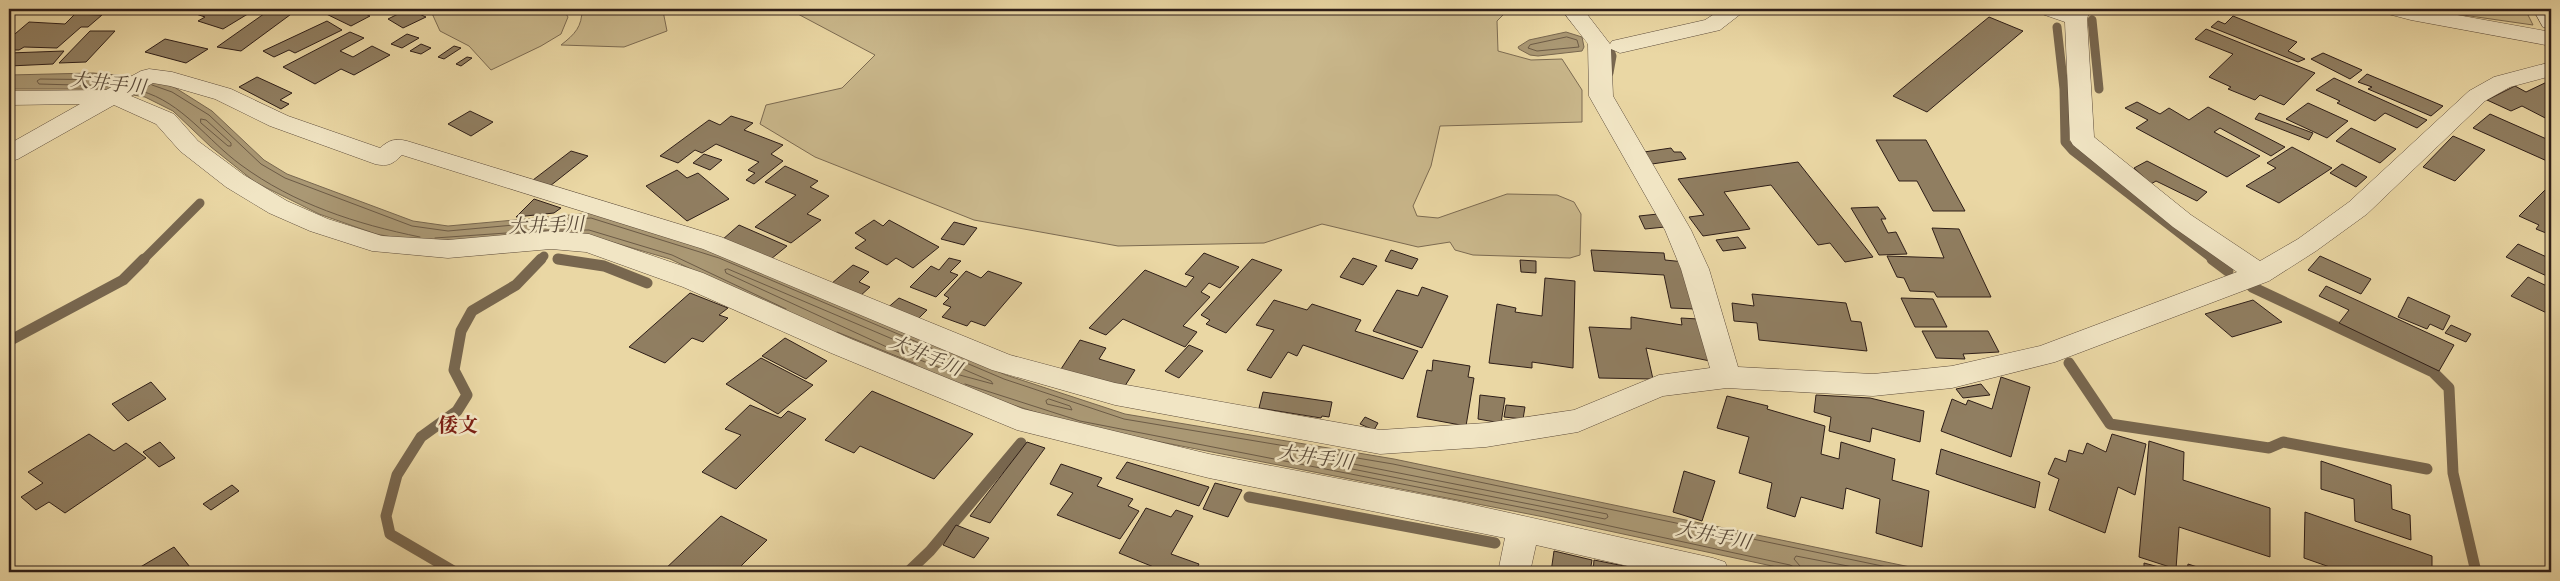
<svg xmlns="http://www.w3.org/2000/svg" width="2560" height="581" viewBox="0 0 2560 581" font-family="'Sorts Mill Goudy','Noto Serif JP',serif">
<rect width="100%" height="100%" fill="#ead7a4"/>
<filter id="stains"><feTurbulence type="fractalNoise" baseFrequency=".004" numOctaves="4"/><feColorMatrix values="0 0 0 0 .2 0 0 0 0 .09 0 0 0 0 .02 0 0 0 .5 -.17"/></filter>
<radialGradient id="worn" r=".72"><stop offset=".6" stop-color="#630" stop-opacity="0"/><stop offset="1" stop-color="#630" stop-opacity=".3"/></radialGradient>
<g fill="#cab88c" stroke="#7c6b52">
<polygon points="430,9 563,9 568,17 561,34 541,46 491,70 469,46 440,31"/>
<path d="M 582,9 L 652,9 L 663,11 L 667,31 L 624,47 L 561,45 C 575,34 582,27 582,9 Z"/>
<polygon points="779,9 1509,9 1497,21 1498,51 1531,60 1562,59 1582,90 1582,122 1440,126 1431,166 1413,206 1417,216 1438,218 1507,194 1557,195 1574,202 1581,214 1580,255 1570,258 1473,255 1455,250 1450,242 1418,247 1322,224 1264,243 1118,246 974,220 815,157 760,124 766,105 842,88 875,55 796,13"/>
<polygon points="2421,9 2525,9 2533,25"/>
</g>
<g fill="#aa9874" stroke="#78674f">
<polygon points="1566,32 1582,37 1584,47 1582,51 1538,56 1530,55 1519,49 1518,47 1529,40"/>
<polygon points="93,73 141,77 174,87 212,111 264,160 287,174 413,221 448,226 592,213 720,253 1006,375 1125,414 1394,459 1934,572 1800,572 1544,517 1079,426 960,388 811,326 670,259 588,235 423,243 376,234 319,214 255,182 211,147 173,111 145,97 98,89 9,89 9,75"/>
</g>
<g fill="none" stroke-linecap="round" stroke-linejoin="round">
<g stroke="#6c5b46" stroke-width="1">
<polygon points="1567,37 1577,40 1579,47 1537,51 1528,48 1530,45"/>
<polyline points="152,85 172,92 209,115 261,164 285,178 412,226 448,231 591,218 719,258 1004,379 1124,419 1393,464 1911,572"/>
<polyline points="111,86 39,84 37,81 40,79 122,80"/>
<path d="M 141,91 C 182,102 208,141 241,165 C 294,204 356,224 420,237"/>
<polygon points="201,119 206,120 231,143 231,146 228,146 201,123"/>
<polyline points="553,230 589,230 672,255 786,309"/>
<polyline points="435,238 549,230"/>
<polygon points="728,269 991,381 993,384 956,374 889,348 726,273 725,270"/>
<polyline points="837,332 916,364"/>
<polyline points="965,384 1080,421 1545,512 1790,565 1794,567 1795,572"/>
<polygon points="1049,399 1070,406 1072,410 1047,404 1046,401"/>
<polygon points="1333,460 1607,514 1608,517 1605,519 1332,465 1330,462"/>
<polyline points="1801,572 1800,566 1794,559 1796,556 1879,572"/>
</g>
<g stroke="#78674f" stroke-width="9">
<polyline points="2092,20 2099,89"/>
<polyline points="2057,27 2064,89 2065,142 2073,151 2214,260"/>
<polyline points="1609,48 1612,56 1609,73"/>
<polyline points="558,259 565,260"/>
<polyline points="143,260 200,203"/>
<polyline points="540,260 544,256"/>
</g>
<g stroke="#78674f" stroke-width="11">
<polyline points="558,259 604,266 647,283"/>
<polyline points="2212,259 2228,271"/>
<polyline points="2252,287 2433,372 2449,388 2453,473 2476,572"/>
<polyline points="9,341 123,280 144,259"/>
<polyline points="2069,363 2110,424 2269,448 2283,442 2427,469"/>
<polyline points="1249,497 1495,543"/>
<polyline points="455,572 390,534 386,516 397,475 421,437 457,411 467,395 454,370 461,331 472,311 516,285 541,259"/>
<polyline points="908,572 930,551 1021,443"/>
</g>
</g>
<g fill="#907e61" stroke="#2e1e18">
<polygon points="181,9 256,9 223,29 198,21 205,17"/>
<polygon points="278,9 298,9 241,51 217,47 268,11 274,12"/>
<polygon points="316,9 370,9 363,13 370,16 351,26"/>
<polygon points="408,9 426,17 403,28 388,19"/>
<polygon points="75,14 102,15 88,27 81,27 57,48 24,47 19,50 9,50 9,39 29,22 65,24"/>
<polygon points="2233,16 2297,42 2288,51 2305,59 2298,62 2211,27 2218,21 2225,24"/>
<polygon points="1989,17 2023,31 1927,112 1893,96"/>
<polygon points="327,21 342,30 295,53 289,50 274,57 263,51"/>
<polygon points="2206,29 2315,73 2284,105 2260,95 2255,100 2228,89 2231,87 2209,77 2233,54 2195,39"/>
<polygon points="90,31 115,31 86,62 59,63"/>
<polygon points="350,32 364,38 340,51 353,57 372,46 390,55 354,75 341,69 315,84 283,67"/>
<polygon points="407,34 419,38 402,48 391,44"/>
<polygon points="165,39 208,49 186,63 145,52"/>
<polygon points="421,44 431,48 421,54 410,51"/>
<polygon points="454,46 461,48 444,59 438,57"/>
<polygon points="64,51 53,64 9,66 9,53"/>
<polygon points="2323,53 2362,70 2350,79 2311,59"/>
<polygon points="467,57 472,58 461,66 456,64"/>
<polygon points="2367,74 2443,106 2431,116 2368,89 2372,87 2358,82"/>
<polygon points="257,77 292,93 280,100 289,104 281,109 239,87"/>
<polygon points="2334,78 2427,120 2417,128 2385,113 2375,121 2337,103 2340,101 2316,90"/>
<polygon points="2549,81 2551,82 2551,121 2522,106 2511,111 2487,100 2515,86 2526,92"/>
<polygon points="2137,102 2160,114 2169,108 2189,120 2208,107 2285,147 2271,156 2220,128 2214,132 2260,156 2227,177 2136,128 2148,120 2125,108"/>
<polygon points="2308,103 2348,121 2327,138 2286,119"/>
<polygon points="470,111 493,122 471,136 448,124"/>
<polygon points="2259,113 2313,133 2309,140 2255,119"/>
<polygon points="2490,114 2551,141 2551,157 2547,161 2473,128"/>
<polygon points="731,116 753,123 744,130 783,145 771,154 783,161 754,184 746,180 755,173 748,170 759,162 716,144 702,153 695,150 678,163 660,156 709,120 720,125"/>
<polygon points="2351,128 2396,149 2380,163 2336,141"/>
<polygon points="2453,136 2485,150 2455,181 2423,167"/>
<polygon points="1876,140 1926,140 1965,211 1933,211 1917,181 1899,181"/>
<polygon points="2292,147 2332,168 2279,203 2246,186 2276,168 2267,163"/>
<polygon points="1671,148 1674,152 1681,152 1686,159 1652,164 1644,152"/>
<polygon points="571,151 588,156 550,186 533,180"/>
<polygon points="704,154 722,160 710,170 693,163"/>
<polygon points="2147,161 2207,192 2197,201 2156,181 2151,184 2134,168"/>
<polygon points="1798,162 1873,257 1845,262 1830,243 1818,245 1771,185 1724,192 1750,229 1703,236 1689,217 1704,215 1678,179"/>
<polygon points="2342,164 2367,177 2356,187 2330,173"/>
<polygon points="785,166 818,181 810,187 829,196 807,214 821,220 791,243 755,227 796,195 765,182"/>
<polygon points="677,170 687,178 698,173 729,199 687,221 646,186"/>
<polygon points="2546,189 2551,191 2551,235 2536,229 2539,225 2519,216"/>
<polygon points="534,199 561,208 554,213 516,217"/>
<polygon points="1878,207 1886,219 1881,219 1888,233 1896,232 1907,254 1879,255 1851,208"/>
<polygon points="1658,214 1665,227 1645,229 1639,216"/>
<polygon points="874,220 883,226 889,220 939,247 913,268 896,258 887,265 855,248 866,240 855,233"/>
<polygon points="954,222 977,228 964,245 941,239"/>
<polygon points="739,225 787,246 771,259 722,240"/>
<polygon points="1932,228 1959,229 1991,297 1937,297 1934,292 1910,291 1904,278 1897,277 1887,256 1944,258"/>
<polygon points="1738,237 1746,248 1723,251 1716,240"/>
<polygon points="2518,244 2551,259 2551,278 2506,257"/>
<polygon points="1391,250 1418,259 1412,269 1385,261"/>
<polygon points="1591,250 1664,253 1665,260 1685,262 1695,309 1671,308 1664,275 1594,271"/>
<polygon points="1204,253 1239,267 1220,288 1209,283 1201,292 1210,297 1183,326 1197,332 1185,347 1123,319 1106,335 1089,328 1145,270 1186,287 1194,277 1185,274"/>
<polygon points="2320,256 2371,279 2361,294 2308,270"/>
<polygon points="949,258 961,261 950,272 958,275 936,297 910,287 931,266 939,270"/>
<polygon points="1353,258 1377,266 1363,285 1340,277"/>
<polygon points="1252,259 1282,270 1226,333 1206,324 1210,320 1201,315"/>
<polygon points="1520,260 1536,261 1536,273 1521,272"/>
<polygon points="853,265 869,272 859,282 870,287 859,297 831,284"/>
<polygon points="966,271 981,278 988,271 1022,283 985,326 971,321 967,326 942,317 951,307 943,304 949,298 944,295"/>
<polygon points="2528,277 2551,288 2551,315 2511,296"/>
<polygon points="1545,278 1575,281 1573,368 1532,362 1532,368 1489,363 1497,304 1516,308 1515,312 1542,316"/>
<polygon points="2326,286 2454,345 2439,371 2339,323 2349,310 2319,296"/>
<polygon points="1422,287 1448,296 1422,348 1373,331 1397,290 1418,296"/>
<polygon points="690,293 728,308 719,315 728,318 703,342 692,338 665,363 629,347"/>
<polygon points="1752,294 1846,303 1851,321 1861,322 1867,351 1759,340 1757,323 1734,321 1732,303 1754,306"/>
<polygon points="2408,297 2450,316 2443,330 2430,324 2427,329 2398,317"/>
<polygon points="899,298 927,310 915,322 885,310"/>
<polygon points="1901,298 1933,299 1947,327 1915,327"/>
<polygon points="1274,300 1307,310 1312,304 1361,320 1355,331 1418,351 1403,379 1303,345 1297,356 1288,352 1271,378 1247,370 1274,330 1256,325"/>
<polygon points="2253,300 2282,322 2232,337 2205,314"/>
<polygon points="1631,317 1682,325 1681,318 1698,319 1710,361 1646,348 1653,379 1599,378 1589,327 1631,329"/>
<polygon points="2451,325 2471,334 2466,342 2445,333"/>
<polygon points="1922,331 1988,331 1999,352 1963,354 1965,359 1936,358"/>
<polygon points="785,338 827,361 806,379 762,356"/>
<polygon points="1080,340 1106,348 1099,359 1135,370 1123,389 1061,369"/>
<polygon points="1189,345 1203,351 1179,378 1165,371"/>
<polygon points="761,358 813,385 778,414 726,384"/>
<polygon points="1433,360 1470,366 1468,377 1474,378 1466,426 1417,417 1427,370 1432,371"/>
<polygon points="2001,377 2030,387 2011,457 1941,431 1952,399 1966,405 1968,400 1992,409"/>
<polygon points="151,382 166,399 128,421 112,404"/>
<polygon points="1981,384 1990,395 1963,398 1956,389"/>
<polygon points="872,391 973,434 934,479 860,446 854,453 825,440"/>
<polygon points="1263,392 1332,402 1329,417 1322,416 1321,418 1259,408"/>
<polygon points="1480,395 1505,398 1501,423 1478,419"/>
<polygon points="1816,395 1870,398 1924,411 1920,442 1872,428 1870,442 1829,431 1831,417 1814,412"/>
<polygon points="1727,396 1768,406 1767,409 1825,426 1821,454 1839,459 1841,442 1895,459 1892,480 1929,491 1922,547 1876,533 1880,499 1846,488 1843,509 1801,497 1795,517 1767,508 1772,483 1739,473 1749,437 1717,428"/>
<polygon points="750,405 781,418 788,411 806,419 736,489 702,472 741,435 725,429"/>
<polygon points="1506,405 1525,407 1523,419 1504,417"/>
<polygon points="1365,417 1378,423 1374,430 1360,424"/>
<polygon points="89,434 114,451 126,443 146,458 65,513 49,502 36,510 21,497 43,483 28,472"/>
<polygon points="2112,434 2146,444 2135,495 2118,487 2105,533 2049,510 2059,479 2048,474 2055,458 2066,462 2069,450 2083,454 2087,443 2106,452"/>
<polygon points="2149,441 2184,452 2183,480 2270,508 2270,557 2179,527 2176,569 2139,557"/>
<polygon points="160,442 175,458 159,467 143,452"/>
<polygon points="1027,442 1045,448 990,523 970,516"/>
<polygon points="1941,449 2040,482 2035,508 1936,474"/>
<polygon points="2321,461 2391,485 2392,509 2410,515 2411,540 2355,521 2354,499 2321,489"/>
<polygon points="1127,462 1209,487 1199,506 1116,478"/>
<polygon points="1061,464 1102,478 1097,486 1133,499 1128,506 1139,511 1120,539 1057,515 1073,493 1050,484"/>
<polygon points="1684,471 1715,481 1702,521 1673,512"/>
<polygon points="1215,483 1242,490 1228,517 1203,509"/>
<polygon points="232,485 239,491 211,510 203,504"/>
<polygon points="1146,508 1171,517 1176,510 1193,516 1171,554 1199,564 1195,572 1166,572 1119,553"/>
<polygon points="2305,512 2432,556 2432,572 2344,572 2304,558"/>
<polygon points="721,516 767,540 735,572 662,572"/>
<polygon points="956,525 989,538 974,558 943,545"/>
<polygon points="174,547 194,572 132,572"/>
<polygon points="1554,551 1592,560 1590,572 1551,572"/>
<polygon points="1594,560 1654,572 1593,572"/>
<polygon points="2144,563 2159,567 2159,572 2144,572"/>
<polygon points="2188,564 2213,572 2187,572"/>
</g>
<g fill="none" stroke-linecap="round" stroke-linejoin="round">
<g stroke="#5d4c3b" stroke-width="1">
<g id="minor">
<path d="M 1561,9 L 1583,9 L 1610,44 L 1612,41 L 1705,20 L 1722,9 L 1747,9 L 1720,30 L 1620,53 L 1611,49 L 1613,96 L 1691,230 L 1709,269 L 1738,367 L 1873,374 L 1952,366 L 2040,346 L 2237,272 L 2173,227 L 2073,145 L 2070,140 L 2065,22 L 2042,14 L 2039,9 L 2090,9 L 2087,19 L 2094,137 L 2191,215 L 2260,261 L 2298,239 L 2349,202 L 2469,91 L 2494,77 L 2551,62 L 2551,76 L 2510,87 L 2485,101 L 2367,214 L 2316,251 L 2269,281 L 2055,362 L 1952,388 L 1873,396 L 1727,388 L 1663,396 L 1578,432 L 1486,447 L 1380,454 L 1115,405 L 992,370 L 703,249 L 402,155 C 393,164 388,167 375,164 L 270,126 L 215,99 L 170,86 L 153,83 L 131,96 L 174,114 L 198,141 L 244,175 L 287,201 L 328,219 L 382,236 L 448,240 L 551,231 L 589,234 L 703,273 L 851,339 L 1023,409 L 1209,454 L 1456,501 L 1713,558 L 1725,562 L 1729,572 L 1654,572 L 1536,545 L 1530,572 L 1498,572 L 1505,538 L 1209,478 L 1017,430 L 831,353 L 683,287 L 586,252 L 551,249 L 448,258 L 372,251 L 310,231 L 269,213 L 226,187 L 180,151 L 156,124 L 114,105 L 18,159 L 9,162 L 9,144 L 80,104 L 9,105 L 9,91 L 106,90 L 141,71 L 149,69 L 172,72 L 231,89 L 288,116 L 380,148 C 389,140 395,138 407,141 L 721,237 L 1010,355 L 1115,383 L 1380,430 L 1486,423 L 1574,410 L 1659,375 L 1710,368 L 1681,269 L 1665,230 L 1589,96 L 1588,44 Z"/>
<polygon points="2385,9 2424,9 2551,32 2551,46 2411,20 2388,14"/>
<polygon points="2533,9 2551,9 2551,29 2543,27"/>
</g>
</g>
<use href="#minor" fill="#f1e5c4" fill-rule="evenodd"/>
</g>
<g text-anchor="middle" dominant-baseline="central" stroke-width="5" stroke-linejoin="round" paint-order="stroke">
<g font-size="19" font-style="italic" fill="#594938" stroke="#f1e5c4">
<text transform="translate(108 85) rotate(6)">大井手川</text>
<text transform="translate(546 227) rotate(-2)">大井手川</text>
<text transform="translate(925 357) rotate(23)">大井手川</text>
<text transform="translate(1315 459) rotate(8)">大井手川</text>
<text transform="translate(1713 537) rotate(11)">大井手川</text>
</g>
<g font-size="20" font-weight="bold" fill="#7a1f14" stroke="#f1e5c4">
<text x="458" y="427">倭文</text>
</g>
</g>
<rect width="2560" height="581" fill="none" stroke="#ead7a4" stroke-width="30"/>
<rect x="10" y="10" width="2540" height="561" fill="none" stroke="#2e1e18" stroke-width="2.5"/>
<rect x="15" y="15" width="2530" height="551" fill="none" stroke="#2e1e18"/>
<rect width="100%" height="100%" filter="url(#stains)"/>
<rect width="100%" height="100%" fill="url(#worn)"/>
</svg>
